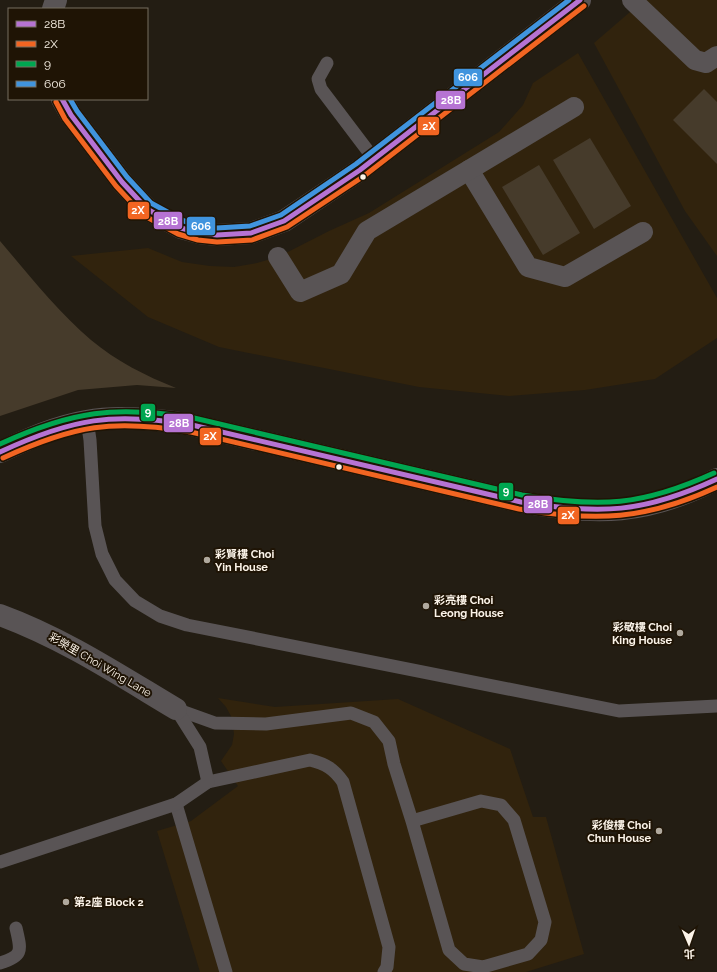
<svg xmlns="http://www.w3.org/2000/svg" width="717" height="972" viewBox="0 0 717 972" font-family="Raleway,'Noto Sans TC',sans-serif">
<rect width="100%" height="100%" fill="#231d13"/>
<g fill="#31230d">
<polygon points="644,0 717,0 717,256 685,211 594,43"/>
<polygon points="578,53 717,298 717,338 655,379 585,390 509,396 419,387 219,347 148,317 71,256 148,248 182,262 210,266 234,267 257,263 278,257 329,231 369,213 499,132 523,105 533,83"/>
<polygon points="218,698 275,707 398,699 510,749 533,817 546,817 584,954 526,972 200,972 157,831 191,821 238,786 221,761 232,745 234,734 232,718 226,707"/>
</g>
<g fill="#463b2b">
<polygon points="704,89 717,102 717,164 673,120"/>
<polygon points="590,138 631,206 594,229 553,160"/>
<polygon points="539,165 580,233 543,255 502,187"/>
<path d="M 0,241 C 29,275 57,311 91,340 C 116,361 146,376 176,388 L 137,385 L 78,390 L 0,416 Z"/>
</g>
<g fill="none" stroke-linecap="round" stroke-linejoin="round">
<g stroke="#595455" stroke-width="13">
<polyline points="327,63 318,79 321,89 374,159"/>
<polyline points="87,420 90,440 95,526 102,554 115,580 135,601 160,616 187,625 619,711 717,706"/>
<polyline points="176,709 215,723 266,724 351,713 374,722 389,741 394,764 412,821 481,801 501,805 514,820 545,922 541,940 528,954 483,967 464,964 449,950 412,821"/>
<path d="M 208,782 L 310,760 C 326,764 334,769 343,782 L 389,947 L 387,967 L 384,972"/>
<polyline points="176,804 226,972"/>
<polyline points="0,862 176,804 208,782 200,747 176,709"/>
<path d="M 0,963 C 24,956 21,950 16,928"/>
</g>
<g stroke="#595455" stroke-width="20">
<polyline points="632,0 695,60 706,63 717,56"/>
<polyline points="469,170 528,267 565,277 643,232"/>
<polyline points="278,257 300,292 341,274 367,231 574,107"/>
</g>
<g stroke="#595455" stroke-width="22">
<path d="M 0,452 C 28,439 56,426 86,421 C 120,415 158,419 192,425 L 521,502 C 597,516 647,515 717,479"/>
<path d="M 0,615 C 63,638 119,675 176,709"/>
</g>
<g stroke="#595455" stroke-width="22">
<polyline points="53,9 56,0"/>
<polyline points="62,99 71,115 122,182 147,209 181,228 199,233 217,235 251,233 284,221 360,170 580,0"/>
</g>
<g stroke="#1f1405" stroke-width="8">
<g id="bus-1">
<polyline points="62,99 71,115 122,182 147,209 181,228 199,233 217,235 251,233 284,221 360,170 580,0"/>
<path d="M 0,452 C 73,418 113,412 192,425 L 521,502 C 600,515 644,513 717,479"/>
</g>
</g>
<g stroke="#1f1405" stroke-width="8">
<g id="bus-2">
<polyline points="56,102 65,119 116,186 143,215 178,234 198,240 217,242 252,240 287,227 364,176 584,6"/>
<path d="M 3,458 C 74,425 113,419 191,432 L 519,509 C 596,522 646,520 717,487"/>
</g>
</g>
<g stroke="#1f1405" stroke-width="8">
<path id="bus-3" d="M 0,444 C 72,411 115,405 194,418 L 522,495 C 600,508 642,506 714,473"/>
</g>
<g stroke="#1f1405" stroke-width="8">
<polyline id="bus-4" points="70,99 77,111 127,177 151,203 184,221 200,226 217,228 250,226 281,215 356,164 569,0"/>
</g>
<use href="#bus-1" stroke="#b673d3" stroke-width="5"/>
<use href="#bus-2" stroke="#f26522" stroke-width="5"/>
<use href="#bus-3" stroke="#00a651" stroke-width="5"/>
<use href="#bus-4" stroke="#4094de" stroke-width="5"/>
</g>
<g fill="#fcf4e9" stroke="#1f1405" stroke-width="1.5">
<circle cx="363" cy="177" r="3.5"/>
<circle cx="339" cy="467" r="3.5"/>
</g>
<g fill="#b0a99e" stroke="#1f1405" stroke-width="1.5">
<circle cx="207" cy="560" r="4"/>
<circle cx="426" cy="606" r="4"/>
<circle cx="680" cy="633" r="4"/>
<circle cx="659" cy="831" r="4"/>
<circle cx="66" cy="902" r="4"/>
</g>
<g text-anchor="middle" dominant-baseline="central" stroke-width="4" stroke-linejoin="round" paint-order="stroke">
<g font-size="11" font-weight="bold" fill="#fcf4e9" stroke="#1f1405" text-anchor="start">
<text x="215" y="554">彩賢樓 Choi<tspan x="215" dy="13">Yin House</tspan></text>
<text x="434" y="600">彩亮樓 Choi<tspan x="434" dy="13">Leong House</tspan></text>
<text x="672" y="627" text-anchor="end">彩敬樓 Choi<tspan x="672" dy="13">King House</tspan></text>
<text x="651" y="825" text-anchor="end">彩俊樓 Choi<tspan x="651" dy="13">Chun House</tspan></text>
<text x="74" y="902">第2座 Block 2</text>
</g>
<g font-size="11" fill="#fcf4e9" stroke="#1f1405">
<text transform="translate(100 665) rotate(30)">彩榮里 Choi Wing Lane</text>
</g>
</g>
<g stroke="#1f1405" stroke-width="1.5">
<rect x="453" y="68" width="30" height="19" rx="4" fill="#4094de"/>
<rect x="435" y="90" width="31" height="20" rx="4" fill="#b673d3"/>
<rect x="417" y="116" width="23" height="20" rx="4" fill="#f26522"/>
<rect x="127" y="201" width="23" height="19" rx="4" fill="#f26522"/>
<rect x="153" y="211" width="30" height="19" rx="4" fill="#b673d3"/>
<rect x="186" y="216" width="30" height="20" rx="4" fill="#4094de"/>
<rect x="140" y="403" width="16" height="19" rx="4" fill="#00a651"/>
<rect x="163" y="413" width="31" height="20" rx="4" fill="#b673d3"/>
<rect x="199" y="427" width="23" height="19" rx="4" fill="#f26522"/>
<rect x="498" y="482" width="16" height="19" rx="4" fill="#00a651"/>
<rect x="523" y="495" width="30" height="19" rx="4" fill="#b673d3"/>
<rect x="557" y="506" width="23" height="19" rx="4" fill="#f26522"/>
</g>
<g font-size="11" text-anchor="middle" font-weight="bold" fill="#fff">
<text x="468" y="81">606</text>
<text x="451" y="104">28B</text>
<text x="429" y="130">2X</text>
<text x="138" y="214">2X</text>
<text x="168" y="225">28B</text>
<text x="201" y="230">606</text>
<text x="148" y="416">9</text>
<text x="179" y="427">28B</text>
<text x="210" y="440">2X</text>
<text x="506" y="495">9</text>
<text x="538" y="508">28B</text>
<text x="568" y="519">2X</text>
</g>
<rect x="8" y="8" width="140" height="92" fill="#1f1405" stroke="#776e60"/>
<rect x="16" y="21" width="20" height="6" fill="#b673d3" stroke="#776e60"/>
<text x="44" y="28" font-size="12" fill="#fcf4e9">28B</text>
<rect x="16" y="41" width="20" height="6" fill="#f26522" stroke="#776e60"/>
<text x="44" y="48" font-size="12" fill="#fcf4e9">2X</text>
<rect x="16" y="61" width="20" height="6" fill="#00a651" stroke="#776e60"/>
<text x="44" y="68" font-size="12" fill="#fcf4e9">9</text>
<rect x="16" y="81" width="20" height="6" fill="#4094de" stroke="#776e60"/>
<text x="44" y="88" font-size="12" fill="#fcf4e9">606</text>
<g transform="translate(689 944) rotate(178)" stroke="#1f1405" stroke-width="3" paint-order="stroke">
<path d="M0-3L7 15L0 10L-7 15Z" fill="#fcf4e9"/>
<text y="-6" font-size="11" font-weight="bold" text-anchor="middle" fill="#fcf4e9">北</text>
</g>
</svg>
